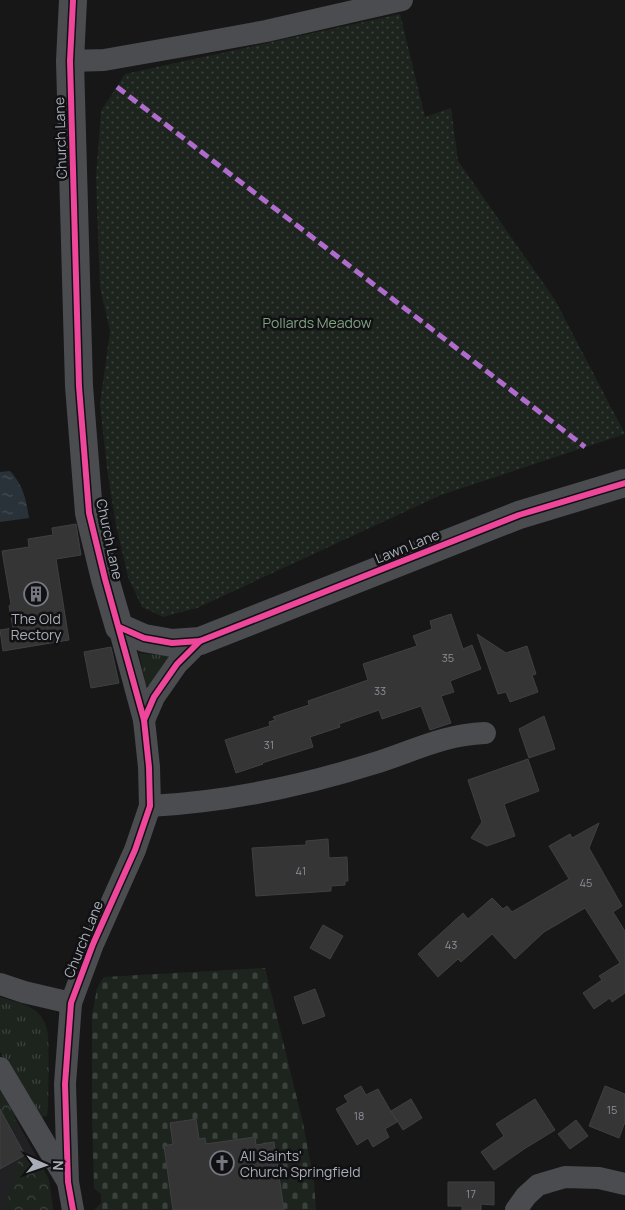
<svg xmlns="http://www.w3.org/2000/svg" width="625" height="1210" viewBox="0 0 625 1210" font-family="Manrope,sans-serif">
<defs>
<pattern id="grass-tufts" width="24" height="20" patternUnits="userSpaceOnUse" patternTransform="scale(1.25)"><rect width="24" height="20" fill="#1d241e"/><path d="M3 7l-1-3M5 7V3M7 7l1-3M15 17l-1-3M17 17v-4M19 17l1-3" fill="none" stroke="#3b413d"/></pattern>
<pattern id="forest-crowns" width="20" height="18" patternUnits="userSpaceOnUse" patternTransform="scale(1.25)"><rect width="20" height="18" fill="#1d241e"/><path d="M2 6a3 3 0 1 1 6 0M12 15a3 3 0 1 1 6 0" fill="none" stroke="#3b413d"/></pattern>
<pattern id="cemetery-stones" width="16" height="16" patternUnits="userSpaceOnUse" patternTransform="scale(1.25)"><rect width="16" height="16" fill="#1d241e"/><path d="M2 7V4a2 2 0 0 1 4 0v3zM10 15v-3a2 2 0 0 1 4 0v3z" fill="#3b413d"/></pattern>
<pattern id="park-dots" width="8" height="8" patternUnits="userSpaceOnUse" patternTransform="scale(1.25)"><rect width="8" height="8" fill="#1d241e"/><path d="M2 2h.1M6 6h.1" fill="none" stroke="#3b413d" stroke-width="1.8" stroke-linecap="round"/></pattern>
<pattern id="water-ripples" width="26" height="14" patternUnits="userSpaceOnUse" patternTransform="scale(1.25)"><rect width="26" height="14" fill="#2a3239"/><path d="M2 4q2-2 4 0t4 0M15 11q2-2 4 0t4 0" fill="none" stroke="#464d54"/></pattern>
</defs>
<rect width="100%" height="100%" fill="#171717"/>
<polygon fill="#212123" points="0,1090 49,1180 53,1210 0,1210"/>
<g fill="url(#grass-tufts)">
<polygon points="139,653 168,656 168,658 149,686 146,685"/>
<path d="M 0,997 C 12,1001 30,1004 39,1014 C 44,1019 47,1027 48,1035 C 49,1044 49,1112 47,1116 L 42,1117 L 37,1114 L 0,1052 Z"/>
</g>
<g fill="url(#forest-crowns)">
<polygon points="0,1090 15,1115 15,1127 0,1135"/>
<path d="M 27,1155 L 39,1161 L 49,1180 L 53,1210 L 2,1210 C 7,1204 17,1169 18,1161 Z"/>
</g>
<polygon fill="url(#cemetery-stones)" points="265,968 303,1123 314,1182 316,1210 94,1210 101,1203 101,1194 94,1188 92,1115 92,1016 97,988 104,977"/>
<polygon fill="url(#park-dots)" points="400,14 425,117 451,108 458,161 555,300 625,434 441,495 197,608 163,617 142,607 128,577 116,525 107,468 100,404 110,331 100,287 96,177 101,111 125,74"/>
<path fill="url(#water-ripples)" d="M 10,471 C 23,485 26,499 29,518 L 0,522 L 0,472 Z"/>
<g fill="#353536" stroke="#3f4043">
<polygon points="76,524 81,555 56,559 69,640 3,651 0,630 13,628 9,606 11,604 2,551 29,547 28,539 53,535 52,528"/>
<polygon points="451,614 463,649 472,645 481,669 450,681 454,692 441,696 451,723 430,730 421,706 382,719 379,710 339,724 340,727 310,737 313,747 262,763 263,764 236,773 225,740 270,726 269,722 275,720 273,717 309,705 308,701 368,680 363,664 417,646 413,636 432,629 430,621"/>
<polygon points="477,634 506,653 527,646 536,674 532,675 538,692 510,702 506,692 498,694"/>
<polygon points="111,647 119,683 91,688 84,652"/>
<polygon points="544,716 555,749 529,758 519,729"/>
<polygon points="528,759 539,791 504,804 515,836 487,846 471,838 482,822 468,780"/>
<polygon points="599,823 589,848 622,906 613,912 625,931 625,993 612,1002 610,998 594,1009 583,993 602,980 599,976 620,963 585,908 544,932 515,959 492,934 461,962 458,959 438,977 418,954 463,913 468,919 492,898 503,909 507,906 512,912 569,879 549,846 570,834 572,838"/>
<polygon points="328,839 329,858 347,857 348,881 345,881 345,885 331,886 331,891 256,896 252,848 306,845 306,841"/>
<polygon points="323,925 343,936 330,959 310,948"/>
<polygon points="315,989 325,1016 303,1024 294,997"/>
<polygon points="361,1086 366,1095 378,1089 397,1122 385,1129 389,1137 373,1147 368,1138 357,1145 336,1109 348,1102 344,1096"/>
<polygon points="605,1086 625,1094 625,1122 619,1138 589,1126"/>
<polygon points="411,1099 422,1118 403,1130 391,1111"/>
<polygon points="535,1099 555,1130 524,1149 494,1170 481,1152 504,1136 496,1124"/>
<polygon points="0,1109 25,1155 0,1169"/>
<polygon points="196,1119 199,1139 205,1138 206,1144 255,1137 256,1145 274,1142 284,1210 173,1210 164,1146 173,1144 170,1123"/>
<polygon points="576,1120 588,1136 570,1149 558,1134"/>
<polygon points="448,1182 494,1182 494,1205 481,1204 481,1210 462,1210 462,1206 448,1206"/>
</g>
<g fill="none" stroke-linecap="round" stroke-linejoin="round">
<g stroke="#4b4c50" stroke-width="22">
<polyline points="70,61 104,60 195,44 266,31 402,0"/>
<polyline points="144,720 154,697 177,664 200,641"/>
<path d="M 150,806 C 226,802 302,786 375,763 C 414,751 441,735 485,733"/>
<polyline points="0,984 24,992 71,1003"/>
<polyline points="0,1068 66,1179"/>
<polyline points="73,1210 68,1182 65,1084 71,1003 93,944 135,850 150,806 149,767 144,720 119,627"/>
<polyline points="516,1210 526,1196 538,1185 565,1177 599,1178 625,1184"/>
</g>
<polyline stroke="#4b4c50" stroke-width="28" points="73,0 70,61 79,386 89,513 105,579 119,627 144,638 172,643 200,641 519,515 625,483"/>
<polyline stroke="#b06ccc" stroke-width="5" stroke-dasharray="10 5" stroke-linecap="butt" points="117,87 585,447"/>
<g stroke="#111113" stroke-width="9">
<g id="cycleway">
<polyline points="73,0 70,61 79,386 89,513 105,579 144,720 149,767 150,806 135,850 93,944 71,1003 65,1084 68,1182 73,1210"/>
<polyline points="119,627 144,638 172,643 200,641 519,515 625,483"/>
<polyline points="144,720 154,697 177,664 200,641"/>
</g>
</g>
<use href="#cycleway" stroke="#ed469a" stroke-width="6"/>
</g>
<defs>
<g id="building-ring" transform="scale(1.25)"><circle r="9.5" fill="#111113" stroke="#757880" stroke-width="1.5"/><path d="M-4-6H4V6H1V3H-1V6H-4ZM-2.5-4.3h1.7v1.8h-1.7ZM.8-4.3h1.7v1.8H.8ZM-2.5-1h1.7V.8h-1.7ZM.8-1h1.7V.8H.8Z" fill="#757880"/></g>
<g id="church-ring" transform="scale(1.25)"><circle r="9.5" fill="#111113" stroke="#757880" stroke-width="1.5"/><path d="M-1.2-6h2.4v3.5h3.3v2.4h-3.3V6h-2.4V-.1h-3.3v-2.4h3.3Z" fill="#757880"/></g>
</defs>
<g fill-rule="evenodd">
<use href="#building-ring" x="36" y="594"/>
<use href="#church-ring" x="222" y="1163"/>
</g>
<g text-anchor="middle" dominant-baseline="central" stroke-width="5" stroke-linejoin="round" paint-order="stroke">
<g font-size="11" fill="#8b8f98">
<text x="448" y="657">35</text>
<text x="380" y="690">33</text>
<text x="269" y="744">31</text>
<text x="301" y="870">41</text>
<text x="586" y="882">45</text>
<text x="451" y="944">43</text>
<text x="612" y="1109">15</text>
<text x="359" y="1115">18</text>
<text x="471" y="1193">17</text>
</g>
<g font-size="14" fill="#a8adb8" stroke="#111113">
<text transform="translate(60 138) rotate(-92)">Church Lane</text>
<text transform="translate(110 539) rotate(78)">Church Lane</text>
<text transform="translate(407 546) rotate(-22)">Lawn Lane</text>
<text transform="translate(83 939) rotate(-68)">Church Lane</text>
</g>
<g font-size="14" fill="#7fa381" stroke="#111113">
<text x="317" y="322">Pollards Meadow</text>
</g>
<g font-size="14" fill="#a8adb8" stroke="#111113">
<text x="36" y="618">The Old<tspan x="36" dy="16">Rectory</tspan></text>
<text x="240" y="1155" text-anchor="start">All Saints'<tspan x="240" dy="16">Church Springfield</tspan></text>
</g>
</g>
<g transform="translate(45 1165) rotate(92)" stroke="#111113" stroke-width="4" paint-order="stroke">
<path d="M0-4L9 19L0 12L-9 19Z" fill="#a8adb8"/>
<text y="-8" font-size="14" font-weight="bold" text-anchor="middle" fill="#a8adb8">N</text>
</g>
</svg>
